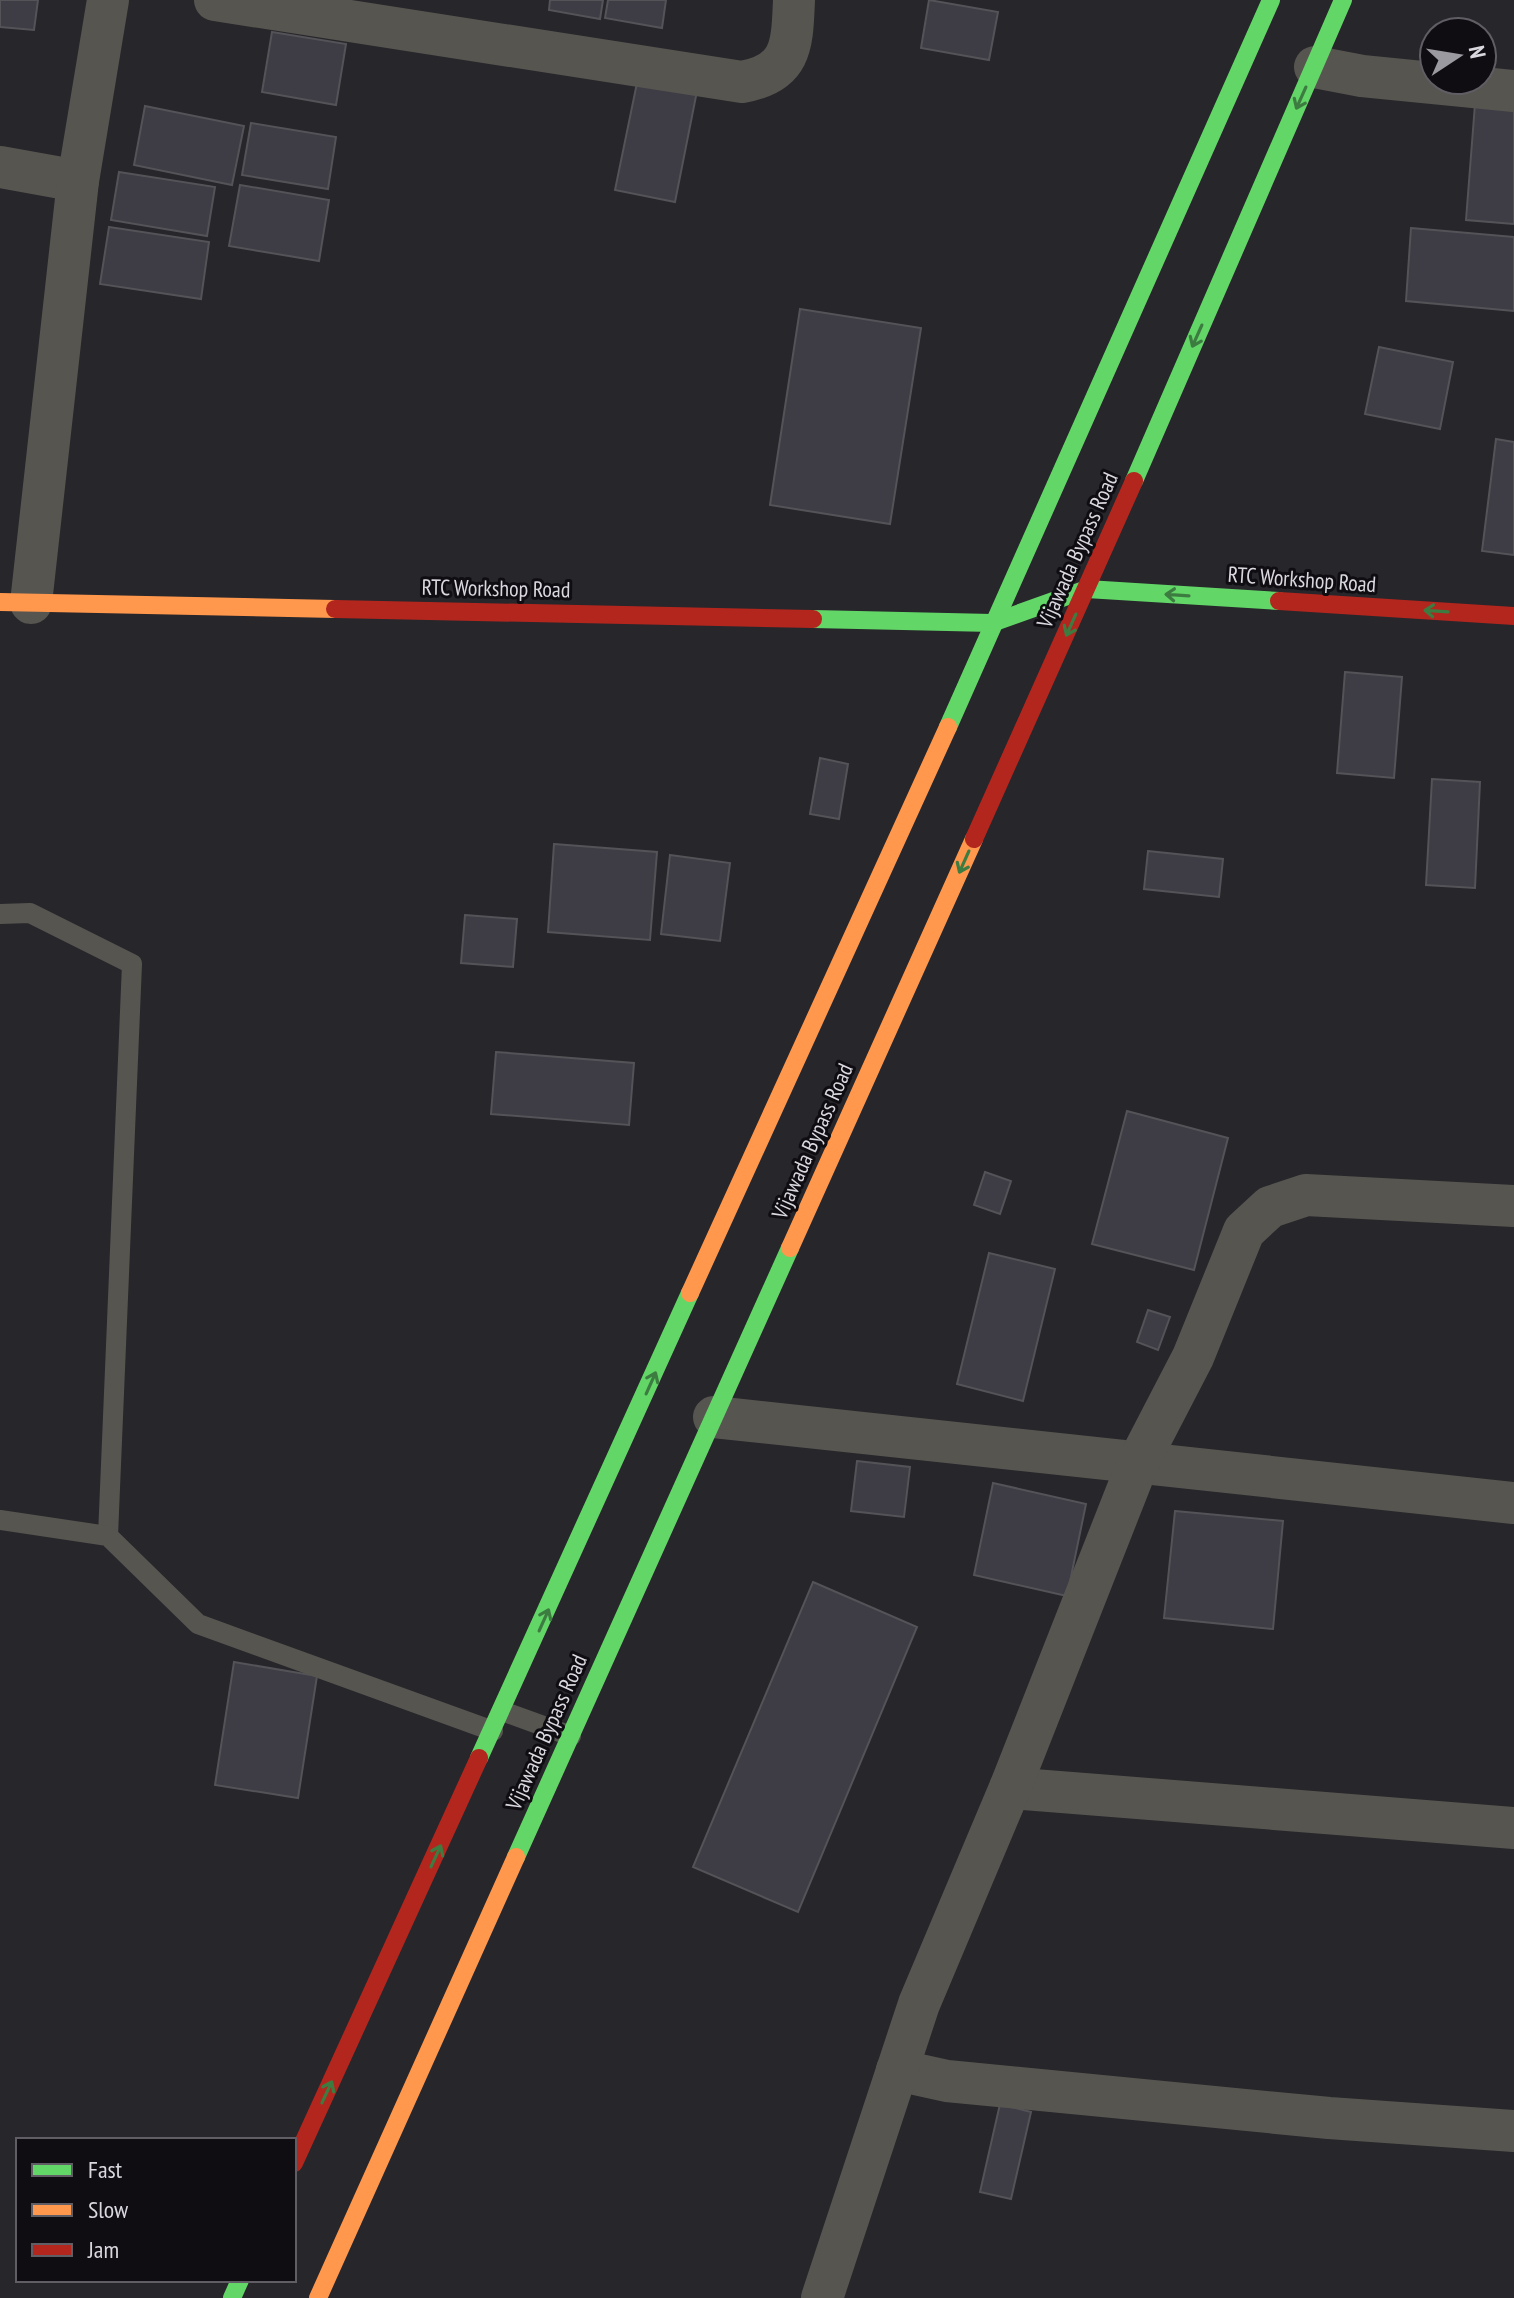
<svg xmlns="http://www.w3.org/2000/svg" width="1514" height="2298" viewBox="0 0 1514 2298" font-family="'PT Sans Narrow',sans-serif">
<rect width="100%" height="100%" fill="#27262b"/>
<g fill="#3e3c45" stroke="#545357" stroke-width="2">
<polygon points="0,0 38,0 34,30 0,27"/>
<polygon points="550,0 603,0 600,19 549,10"/>
<polygon points="608,0 666,0 662,28 605,18"/>
<polygon points="929,0 998,12 989,60 921,48"/>
<polygon points="272,32 346,44 336,105 262,92"/>
<polygon points="638,78 697,91 675,202 615,190"/>
<polygon points="1475,104 1514,108 1514,224 1466,220"/>
<polygon points="145,106 244,126 232,185 134,165"/>
<polygon points="251,123 336,137 328,189 242,175"/>
<polygon points="119,172 215,187 207,236 111,220"/>
<polygon points="240,185 329,200 319,261 229,246"/>
<polygon points="109,227 209,242 201,299 100,284"/>
<polygon points="1411,228 1514,237 1514,311 1406,301"/>
<polygon points="800,309 921,328 890,524 770,505"/>
<polygon points="1379,347 1453,362 1440,429 1365,414"/>
<polygon points="1496,439 1514,442 1514,555 1482,551"/>
<polygon points="1345,672 1402,677 1394,778 1337,773"/>
<polygon points="820,758 848,764 839,819 810,814"/>
<polygon points="1432,779 1480,782 1475,888 1426,885"/>
<polygon points="554,844 657,852 650,940 548,932"/>
<polygon points="1148,851 1223,859 1219,897 1144,889"/>
<polygon points="670,855 730,863 720,941 661,934"/>
<polygon points="465,915 517,919 513,967 461,963"/>
<polygon points="496,1052 634,1063 629,1125 491,1114"/>
<polygon points="1127,1111 1228,1138 1194,1270 1092,1244"/>
<polygon points="985,1172 1011,1181 1000,1214 974,1205"/>
<polygon points="989,1253 1055,1269 1023,1401 957,1384"/>
<polygon points="1148,1310 1170,1317 1158,1350 1137,1342"/>
<polygon points="857,1461 910,1467 904,1517 851,1511"/>
<polygon points="993,1483 1086,1504 1067,1596 974,1575"/>
<polygon points="1175,1511 1283,1521 1273,1629 1164,1618"/>
<polygon points="813,1582 917,1627 798,1912 693,1867"/>
<polygon points="234,1662 317,1676 298,1798 215,1785"/>
<polygon points="1000,2104 1031,2112 1011,2199 980,2192"/>
</g>
<g fill="none" stroke-linecap="round" stroke-linejoin="round">
<g stroke="#575550" stroke-width="20">
<polyline points="0,914 30,913 132,964 108,1536"/>
<polyline points="0,1520 108,1536 198,1624 493,1731"/>
<polyline points="502,1711 571,1736"/>
</g>
<g stroke="#575550" stroke-width="42">
<path d="M 215,0 L 742,82 C 793,73 792,44 794,0"/>
<polyline points="1315,67 1362,76 1514,91"/>
<polyline points="0,167 78,181"/>
<polyline points="31,603 78,181 108,0"/>
<polyline points="714,1417 1514,1503"/>
<polyline points="1010,1788 1514,1828"/>
<polyline points="897,2070 947,2081 1329,2118 1514,2131"/>
<polyline points="822,2298 919,2004 1010,1788 1138,1463 1193,1357 1244,1231 1270,1207 1306,1195 1514,1206"/>
</g>
<g stroke="#63d668" stroke-width="18">
<polyline points="1134,481 1343,0"/>
<polyline points="813,619 992,623 1087,589 1279,601"/>
<polyline points="948,727 1271,0"/>
<polyline points="479,1758 690,1293"/>
<polyline points="516,1857 790,1248"/>
<polyline points="232,2298 240,2280"/>
</g>
<g stroke="#ff974d" stroke-width="18">
<polyline points="0,602 335,609"/>
<polyline points="790,1248 974,839"/>
<polyline points="690,1293 948,727"/>
<polyline points="318,2298 516,1857"/>
</g>
<g stroke="#b3261e" stroke-width="18">
<polyline points="1279,601 1514,616"/>
<polyline points="335,609 813,619"/>
<polyline points="974,839 1134,481"/>
<polyline points="294,2163 479,1758"/>
</g>
</g>
<defs><path id="oneway-shaft" d="M-6 0H5M1.5-3L5.5 0L1.5 3" fill="none" stroke-width="1.6" stroke-linecap="round" stroke-linejoin="round" transform="scale(2)"/></defs>
<g stroke="#3d7c41">
<use href="#oneway-shaft" transform="translate(1301 98) rotate(114)"/>
<use href="#oneway-shaft" transform="translate(1197 336) rotate(114)"/>
<use href="#oneway-shaft" transform="translate(1177 595) rotate(-176)"/>
<use href="#oneway-shaft" transform="translate(1436 611) rotate(-176)"/>
<use href="#oneway-shaft" transform="translate(1071 625) rotate(114)"/>
<use href="#oneway-shaft" transform="translate(964 862) rotate(114)"/>
<use href="#oneway-shaft" transform="translate(651 1383) rotate(-66)"/>
<use href="#oneway-shaft" transform="translate(544 1620) rotate(-66)"/>
<use href="#oneway-shaft" transform="translate(436 1856) rotate(-65)"/>
<use href="#oneway-shaft" transform="translate(327 2092) rotate(-65)"/>
</g>
<g text-anchor="middle" dominant-baseline="central" stroke-width="6" stroke-linejoin="round" paint-order="stroke">
<g font-size="22" fill="#dad8df" stroke="#0f0d12">
<text transform="translate(1077 550) rotate(-66)">Vijawada Bypass Road</text>
<text transform="translate(1302 579) rotate(4)">RTC Workshop Road</text>
<text transform="translate(496 588) rotate(1)">RTC Workshop Road</text>
<text transform="translate(812 1141) rotate(-66)">Vijawada Bypass Road</text>
<text transform="translate(546 1732) rotate(-66)">Vijawada Bypass Road</text>
</g>
</g>
<rect x="16" y="2138" width="280" height="144" fill="#0f0d12" stroke="#605e64" stroke-width="2"/>
<rect x="32" y="2164" width="40" height="12" fill="#63d668" stroke="#605e64" stroke-width="2"/>
<text x="88" y="2178" font-size="24" fill="#dad8df">Fast</text>
<rect x="32" y="2204" width="40" height="12" fill="#ff974d" stroke="#605e64" stroke-width="2"/>
<text x="88" y="2218" font-size="24" fill="#dad8df">Slow</text>
<rect x="32" y="2244" width="40" height="12" fill="#b3261e" stroke="#605e64" stroke-width="2"/>
<text x="88" y="2258" font-size="24" fill="#dad8df">Jam</text>
<g transform="translate(1458 56) rotate(78)"><circle r="38" fill="#0f0d12" stroke="#605e64" stroke-width="2"/>
<path d="M0-6L14 30L0 20L-14 30Z" fill="#9b9aa0"/>
<text y="-12" font-size="22" font-weight="bold" text-anchor="middle" fill="#dad8df">N</text>
</g>
</svg>
